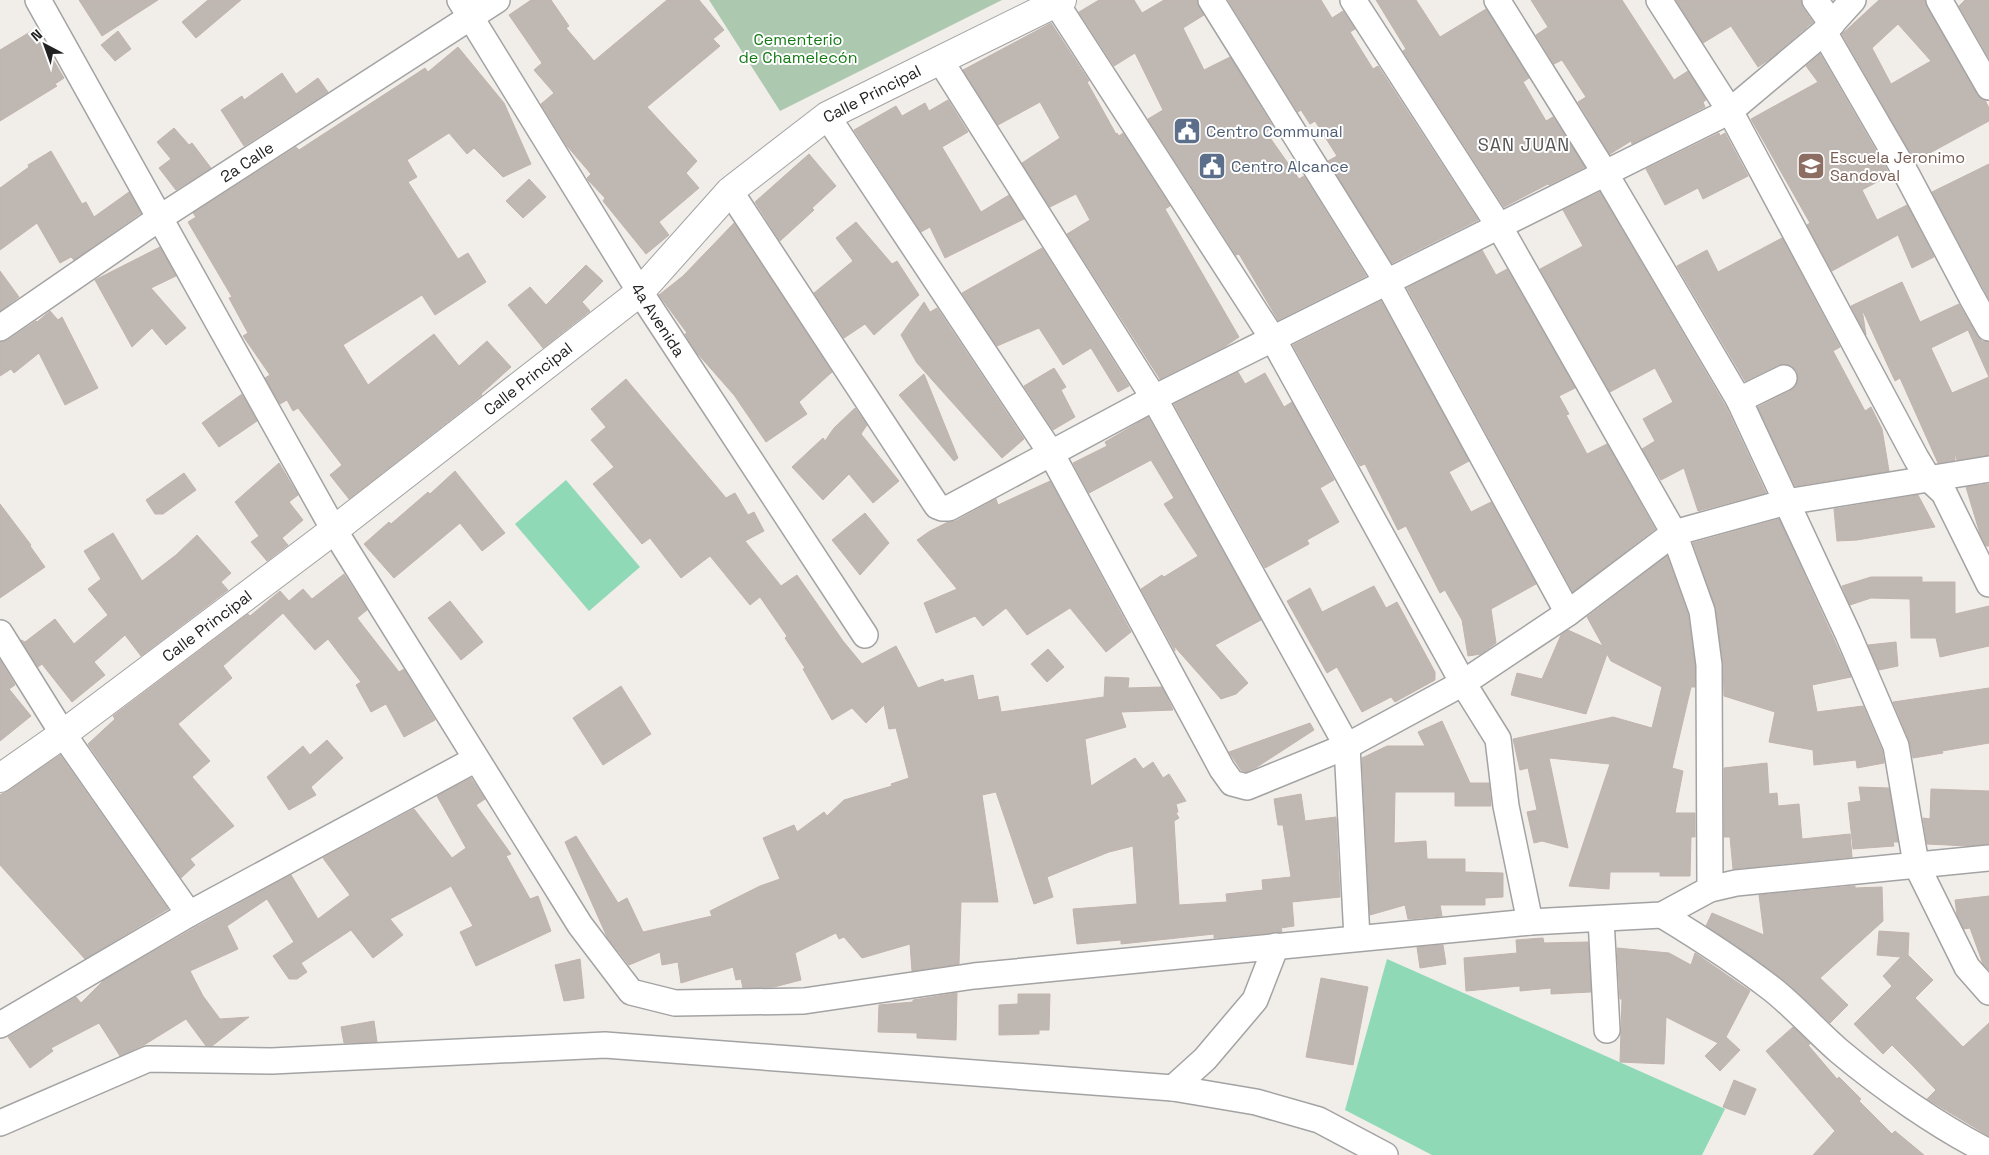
<svg xmlns="http://www.w3.org/2000/svg" width="1989" height="1155" viewBox="0 0 1989 1155" font-family="'Space Grotesk',sans-serif">
<rect width="100%" height="100%" fill="#f1eeea"/>
<polygon fill="#acc8af" points="709,0 1002,0 780,111"/>
<g fill="#8fd9b7">
<polygon points="566,480 640,567 589,611 515,524"/>
<polygon points="1387,959 1725,1109 1702,1155 1432,1155 1345,1110"/>
</g>
<g fill="#bfb7b2" stroke="#c2b4ad" fill-rule="evenodd">
<polygon points="79,0 158,0 102,36"/>
<polygon points="208,0 241,0 196,38 182,22"/>
<polygon points="531,0 551,0 569,26 566,28 594,61 667,0 699,0 724,30 713,39 720,46 647,107 697,161 686,173 699,188 659,222 669,235 646,254 603,201 605,198 588,180 587,178 591,174 567,146 541,104 554,93 534,70 542,63 509,15"/>
<polygon points="1099,0 1134,0 1142,13 1164,0 1197,0 1204,15 1183,28 1204,70 1230,57 1273,127 1266,132 1299,179 1304,176 1366,276 1278,320 1239,254 1236,255 1148,119 1163,110 1135,53 1114,66 1079,12"/>
<polygon points="1228,0 1321,0 1332,18 1343,11 1355,29 1350,32 1373,69 1378,66 1478,220 1392,263 1328,161 1337,156 1315,121 1310,124 1301,110 1298,112"/>
<polygon points="1376,0 1416,0 1440,37 1486,9 1529,78 1523,82 1546,121 1553,117 1585,167 1549,185 1548,184 1504,207 1403,51 1406,49"/>
<polygon points="1531,0 1622,0 1674,80 1688,71 1706,100 1703,102 1705,107 1632,144 1631,141 1610,154 1578,102 1586,97 1562,60 1554,64 1536,35 1548,27"/>
<polygon points="1676,0 1801,0 1803,8 1813,22 1770,59 1758,67 1731,26 1703,43"/>
<path d="M 1879,0 L 1925,0 L 1927,7 L 1977,94 L 1985,100 L 1989,108 L 1989,121 L 1915,161 L 1842,34 ZM 1898,24 L 1931,61 L 1891,84 L 1872,48 Z"/>
<polygon points="1965,0 1989,0 1989,58 1959,6"/>
<polygon points="1051,23 1089,81 1087,82 1116,134 1117,133 1119,136 1123,133 1170,206 1165,209 1239,337 1224,347 1160,379 1067,234 1090,220 1076,194 1050,207 1022,163 1060,138 1040,102 998,125 963,70"/>
<polygon points="35,29 64,78 55,84 57,86 0,121 0,50"/>
<polygon points="118,31 131,49 115,61 101,45"/>
<polygon points="458,47 504,103 531,164 503,177 474,148 467,154 449,133 407,160 417,177 408,182 458,259 468,253 486,282 435,315 422,295 343,345 368,385 434,334 459,366 487,341 511,367 481,394 482,395 349,499 330,475 342,465 298,408 293,411 287,400 280,404 265,378 270,375 243,336 248,333 229,298 232,297 188,222 196,217 193,213 296,147 299,150 425,68 428,72"/>
<polygon points="1820,54 1890,175 1862,190 1877,220 1907,205 1934,257 1912,268 1898,235 1832,271 1807,225 1810,223 1751,119 1818,82 1806,66"/>
<polygon points="282,73 296,94 318,78 328,92 244,146 221,110 242,96 244,100"/>
<polygon points="948,100 968,132 942,147 981,212 1009,195 1024,219 945,258 930,227 921,232 854,130 896,106 902,116 925,103 929,111"/>
<polygon points="174,128 189,145 192,143 211,168 176,190 159,168 171,159 157,142"/>
<polygon points="1719,133 1720,136 1725,133 1748,176 1703,199 1698,188 1665,205 1646,169"/>
<polygon points="51,151 82,204 86,202 94,217 129,192 141,213 74,260 71,257 60,263 37,223 0,250 0,188 29,167 28,165"/>
<polygon points="809,154 836,186 812,208 814,210 780,241 755,202"/>
<polygon points="1989,164 1989,299 1932,192"/>
<polygon points="529,179 546,197 523,218 506,201"/>
<polygon points="1600,192 1726,407 1766,493 1698,511 1684,468 1661,480 1642,449 1655,441 1643,419 1673,402 1655,368 1610,392 1540,269 1583,246 1563,210"/>
<polygon points="856,222 892,264 897,261 919,295 874,335 865,324 844,338 814,293 853,261 836,238"/>
<polygon points="734,223 832,372 799,402 807,414 766,442 734,395 697,353 685,334 687,333 659,295 683,276"/>
<polygon points="1782,238 1840,347 1833,351 1865,411 1871,407 1882,429 1889,471 1795,486 1758,407 1790,391 1796,386 1798,379 1797,371 1792,366 1784,364 1778,365 1745,381 1677,266 1707,250 1718,272"/>
<polygon points="160,247 176,276 151,288 186,328 166,345 152,328 132,347 95,280"/>
<polygon points="1042,248 1129,386 1118,392 1091,348 1063,365 1039,328 997,346 962,293"/>
<polygon points="1482,250 1496,275 1507,269 1575,388 1559,396 1569,414 1566,415 1587,454 1607,444 1655,529 1573,592 1407,288"/>
<polygon points="586,265 603,281 582,302 590,311 543,348 508,305 530,287 546,305"/>
<polygon points="0,271 19,297 0,311"/>
<path d="M 1902,282 L 1920,322 L 1959,304 L 1977,335 L 1982,341 L 1989,342 L 1989,455 L 1957,460 L 1955,453 L 1955,460 L 1938,463 L 1900,378 L 1895,381 L 1862,309 L 1866,335 L 1851,306 ZM 1968,330 L 1989,377 L 1952,393 L 1931,348 Z"/>
<polygon points="1381,301 1469,461 1449,472 1471,512 1491,502 1536,584 1491,609 1496,643 1481,654 1468,656 1462,620 1445,590 1440,593 1406,526 1398,530 1365,464 1360,466 1293,345"/>
<polygon points="924,302 930,312 937,308 1024,439 1002,458 917,363 901,335"/>
<polygon points="50,311 58,320 62,317 98,388 65,405 39,353 14,373 11,369 0,376 0,342 8,340 36,321 37,322"/>
<polygon points="1054,368 1066,387 1061,390 1075,417 1053,430 1024,386"/>
<polygon points="1238,372 1245,384 1265,373 1284,407 1292,402 1334,480 1320,488 1339,522 1307,540 1309,544 1265,568 1174,404"/>
<polygon points="924,374 958,458 954,461 899,395"/>
<polygon points="626,379 726,498 735,493 748,515 754,512 764,531 745,541 781,586 797,575 843,641 862,664 896,646 918,688 943,679 944,682 973,675 978,700 998,696 1001,712 1104,697 1105,677 1129,678 1128,688 1162,687 1173,710 1121,712 1126,727 1085,739 1091,786 1135,758 1143,769 1153,762 1163,778 1169,774 1186,801 1176,804 1178,812 1176,813 1179,818 1174,821 1179,905 1227,902 1226,894 1263,890 1262,880 1291,877 1283,825 1278,825 1274,799 1301,794 1305,821 1336,817 1340,897 1292,902 1294,926 1281,928 1282,932 1214,938 1214,934 1121,944 1121,940 1077,944 1073,909 1137,904 1133,846 1109,852 1047,877 1053,897 1034,904 996,792 982,795 998,902 961,902 959,964 912,971 910,944 862,958 844,937 839,939 836,933 795,953 801,980 774,987 743,988 741,979 736,980 733,967 681,983 678,962 662,965 660,952 629,965 607,937 565,842 576,836 618,903 627,898 643,932 712,916 710,911 760,886 780,879 763,838 794,825 797,832 824,812 827,816 844,800 892,786 891,784 909,778 896,728 889,729 884,705 866,723 852,708 832,720 803,669 805,668 785,638 787,636 760,597 750,605 710,556 681,578 650,538 642,544 593,484 614,467 591,440 606,427 591,409"/>
<polygon points="242,394 257,421 219,447 202,423"/>
<polygon points="855,408 867,425 861,434 899,481 873,503 849,474 823,500 792,467 823,438 825,441 834,428"/>
<polygon points="1148,417 1261,620 1215,645 1248,683 1236,694 1221,699 1174,646 1175,651 1141,589 1162,575 1164,577 1198,556 1164,504 1174,498 1151,460 1089,493 1073,463 1107,446 1105,442"/>
<polygon points="279,463 298,495 289,502 303,520 282,538 288,545 267,561 251,542 259,536 235,502"/>
<polygon points="455,471 505,533 482,551 460,523 394,578 364,544 389,522 391,524 428,492 430,494"/>
<polygon points="184,473 196,490 163,514 155,514 146,500"/>
<polygon points="1050,481 1131,632 1106,652 1070,608 1027,635 1006,608 983,626 975,616 936,633 924,603 957,589 917,540 930,531 948,522 956,521 996,499 998,505"/>
<polygon points="1989,484 1989,546 1986,546 1980,534 1966,487"/>
<polygon points="1918,495 1935,527 1857,540 1837,541 1834,509"/>
<polygon points="0,504 31,545 30,546 45,567 0,598"/>
<polygon points="865,513 889,543 860,575 832,540"/>
<polygon points="1779,519 1851,677 1812,685 1817,712 1863,706 1882,750 1884,763 1857,768 1856,760 1814,765 1813,750 1769,742 1775,712 1724,696 1723,663 1716,609 1693,543"/>
<polygon points="113,533 142,581 176,555 197,535 231,573 221,582 228,590 141,656 125,635 94,662 105,675 72,702 42,664 38,667 21,640 25,642 55,619 74,644 108,615 88,589 101,579 84,551"/>
<polygon points="1667,556 1688,614 1695,666 1695,687 1691,687 1672,768 1683,771 1675,813 1695,813 1695,837 1691,837 1690,876 1660,876 1660,872 1610,872 1609,889 1569,886 1610,764 1549,758 1568,848 1542,841 1534,843 1527,812 1537,810 1528,768 1520,770 1513,739 1613,717 1652,728 1662,687 1611,661 1607,654 1586,714 1511,695 1517,673 1542,679 1561,635 1568,630 1603,646 1587,617"/>
<polygon points="344,574 367,610 357,618 399,672 404,669 435,720 404,737 386,704 371,712 356,685 361,682 328,639 315,650 283,613 223,666 232,678 178,724 210,761 192,777 234,826 190,859 195,865 181,878 88,744 115,719 113,716 248,614 250,616 280,591 289,601 303,589 312,599"/>
<polygon points="1871,577 1922,577 1922,582 1955,582 1955,614 1989,606 1989,646 1940,657 1936,638 1911,638 1910,599 1871,598 1850,605 1842,586"/>
<polygon points="1374,586 1386,608 1397,602 1435,672 1435,680 1395,702 1391,697 1362,712 1337,667 1327,673 1287,601 1310,588 1322,612"/>
<polygon points="450,601 483,642 461,660 428,618"/>
<polygon points="1896,642 1898,666 1879,670 1868,645"/>
<polygon points="1048,649 1064,667 1047,682 1031,664"/>
<polygon points="0,660 15,685 9,689 31,716 0,741"/>
<polygon points="621,686 651,734 603,765 573,718"/>
<polygon points="1989,688 1989,743 1942,751 1943,753 1913,758 1909,740 1893,702"/>
<polygon points="1442,721 1470,783 1489,783 1491,806 1455,806 1455,792 1395,792 1394,843 1426,841 1427,859 1465,859 1465,872 1503,873 1503,897 1485,898 1485,905 1440,905 1442,916 1408,919 1405,905 1370,915 1362,758 1387,746 1425,746 1418,732"/>
<polygon points="1310,723 1314,730 1257,767 1246,772 1241,770 1229,752"/>
<polygon points="327,740 343,758 311,787 316,795 289,810 267,777 303,746 310,755"/>
<polygon points="60,755 168,909 85,959 0,865 0,795"/>
<polygon points="1767,763 1769,794 1777,793 1778,806 1799,804 1802,839 1850,834 1852,857 1733,869 1730,837 1724,837 1724,768"/>
<polygon points="471,778 485,799 476,805 511,854 506,856 530,899 538,896 551,931 476,966 460,932 473,926 451,886 390,919 403,935 373,958 351,930 301,963 307,972 297,979 289,979 273,956 294,942 267,899 227,926 238,949 190,971 203,996 220,1019 249,1017 212,1046 206,1046 186,1019 144,1045 120,1056 99,1023 51,1048 53,1051 30,1068 8,1037 76,997 81,1003 104,980 196,927 291,875 318,919 350,895 323,858 414,809 452,858 466,848 437,796"/>
<polygon points="1859,787 1889,788 1898,842 1893,842 1894,846 1853,849 1848,803 1861,801"/>
<polygon points="1931,789 1989,791 1989,844 1968,846 1927,844 1923,818 1930,819"/>
<polygon points="1855,886 1855,888 1882,887 1883,921 1820,978 1848,1005 1830,1023 1781,978 1706,926 1712,913 1764,935 1759,895"/>
<polygon points="1989,896 1989,970 1983,964 1970,928 1964,929 1957,915 1955,900"/>
<polygon points="1879,931 1909,933 1908,955 1933,980 1915,998 1963,1047 1989,1023 1989,1136 1927,1099 1936,1090 1915,1068 1892,1045 1883,1054 1854,1024 1892,986 1883,976 1901,957 1877,955"/>
<polygon points="1543,938 1544,943 1588,942 1591,992 1551,994 1551,988 1520,991 1520,986 1466,991 1464,958 1517,953 1516,940"/>
<polygon points="1443,945 1446,964 1420,968 1417,947"/>
<polygon points="1617,948 1669,953 1691,965 1695,953 1750,991 1726,1037 1740,1050 1720,1071 1705,1056 1718,1043 1666,1017 1664,1064 1620,1062 1622,999 1620,999"/>
<polygon points="580,959 584,998 564,1001 555,965"/>
<polygon points="1321,978 1368,987 1353,1065 1306,1057"/>
<polygon points="957,993 956,1040 917,1038 917,1033 878,1032 879,1005 913,1002 913,1000"/>
<polygon points="1018,994 1050,994 1049,1030 1039,1030 1039,1034 999,1035 999,1005 1018,1004"/>
<polygon points="374,1021 377,1042 344,1043 341,1027"/>
<polygon points="1793,1027 1810,1044 1808,1045 1837,1079 1839,1077 1861,1099 1859,1101 1892,1134 1895,1131 1924,1155 1813,1155 1835,1131 1766,1051"/>
<polygon points="1734,1080 1756,1089 1745,1115 1723,1107"/>
</g>
<g fill="none" stroke-linecap="round" stroke-linejoin="round">
<g stroke="#a3a3a3" stroke-width="28">
<g id="minor">
<polyline points="38,0 334,530 580,925 631,992 675,1003 804,1001 974,976 1530,922 1662,915 1710,889 1736,883 1989,858"/>
<polyline points="460,0 640,292 865,635"/>
<polyline points="1211,0 1387,282 1568,613"/>
<polyline points="1353,0 1499,226 1674,533 1702,611 1709,665 1710,889"/>
<polyline points="1497,0 1605,173 1739,400 1848,634 1896,746 1916,864 1967,967 1989,992"/>
<polyline points="1659,0 1730,111 1916,458 1928,478 1944,493 1989,584"/>
<polyline points="1815,0 1832,24"/>
<polyline points="1939,0 1989,87"/>
<polyline points="1056,3 1273,339 1463,683 1498,739 1506,806 1530,922"/>
<polyline points="1824,32 1907,175 1971,296 1989,328"/>
<polyline points="940,60 1154,398 1347,746 1357,938"/>
<polyline points="827,116 1051,453 1222,769 1232,783 1247,787 1347,746 1463,683 1568,613 1674,533 1786,502 1989,469"/>
<polyline points="730,191 937,506 942,508 949,508 1154,398 1730,111 1824,32 1853,0"/>
<polyline points="0,328 161,217 497,0"/>
<polyline points="1739,400 1784,378"/>
<polyline points="0,633 63,734 189,914"/>
<path d="M 1662,915 C 1700,938 1737,962 1772,989 C 1796,1008 1816,1031 1839,1051 C 1882,1087 1939,1127 1989,1152"/>
<polyline points="1601,919 1607,1030"/>
<polyline points="0,1025 189,914 476,759"/>
<polyline points="1173,1088 1205,1059 1255,1000 1276,946"/>
<polyline points="0,1123 148,1059 272,1061 605,1045 1173,1088 1256,1102 1319,1120 1385,1155"/>
</g>
</g>
<g stroke="#a3a3a3" stroke-width="30">
<polyline id="tertiary" points="0,778 63,734 334,530 640,292 730,191 827,116 1062,0"/>
</g>
<use href="#minor" stroke="#fff" stroke-width="25"/>
<use href="#tertiary" stroke="#fff" stroke-width="28"/>
</g>
<defs>
<g id="civic-square" transform="scale(1.4375)"><rect x="-9" y="-9" width="18" height="18" rx="4" fill="#5c6f8a" stroke="#fff"/><path d="M-.6-6.5H3V-4.5H.6V-3L4-1V1h2V6H-6V1h2V-1L-.6-3ZM-1.2 2.5V6h2.4V2.5Z" fill="#fff"/></g>
<g id="school-square" transform="scale(1.4375)"><rect x="-9" y="-9" width="18" height="18" rx="4" fill="#8d6e63" stroke="#fff"/><path d="M0-5L7-2L0 1L-7-2ZM-4 1L0 2.5L4 1V4Q0 6-4 4Z" fill="#fff"/></g>
</defs>
<g fill-rule="evenodd">
<use href="#civic-square" x="1187" y="131"/>
<use href="#civic-square" x="1212" y="166"/>
<use href="#school-square" x="1811" y="166"/>
</g>
<g text-anchor="middle" dominant-baseline="central" stroke-width="4" stroke-linejoin="round" paint-order="stroke">
<g font-size="16" fill="#157a16" stroke="#fff">
<text x="798" y="39">Cementerio<tspan x="798" dy="18">de Chamelecón</tspan></text>
</g>
<g font-size="16" fill="#222" stroke="#fff">
<text transform="translate(872 94) rotate(-27)">Calle Principal</text>
<text transform="translate(247 162) rotate(-33)">2a Calle</text>
<text transform="translate(658 320) rotate(57)">4a Avenida</text>
<text transform="translate(528 379) rotate(-38)">Calle Principal</text>
<text transform="translate(207 626) rotate(-37)">Calle Principal</text>
</g>
<g font-size="16" fill="#4e5e75" stroke="#fff" text-anchor="start">
<text x="1206" y="131">Centro Communal</text>
<text x="1231" y="166">Centro Alcance</text>
</g>
<g font-size="16" fill="#785e54" stroke="#fff" text-anchor="start">
<text x="1830" y="157">Escuela Jeronimo<tspan x="1830" dy="18">Sandoval</tspan></text>
</g>
<g font-size="18" letter-spacing="1" fill="#555" stroke="#fff">
<text x="1524" y="144">SAN JUAN</text>
</g>
</g>
<g transform="translate(45 45) rotate(319)" stroke="#ffffff" stroke-width="4" paint-order="stroke">
<path d="M0-4L9 19L0 12L-9 19Z" fill="#222222"/>
<text y="-8" font-size="14" font-weight="bold" text-anchor="middle" fill="#222222">N</text>
</g>
</svg>
